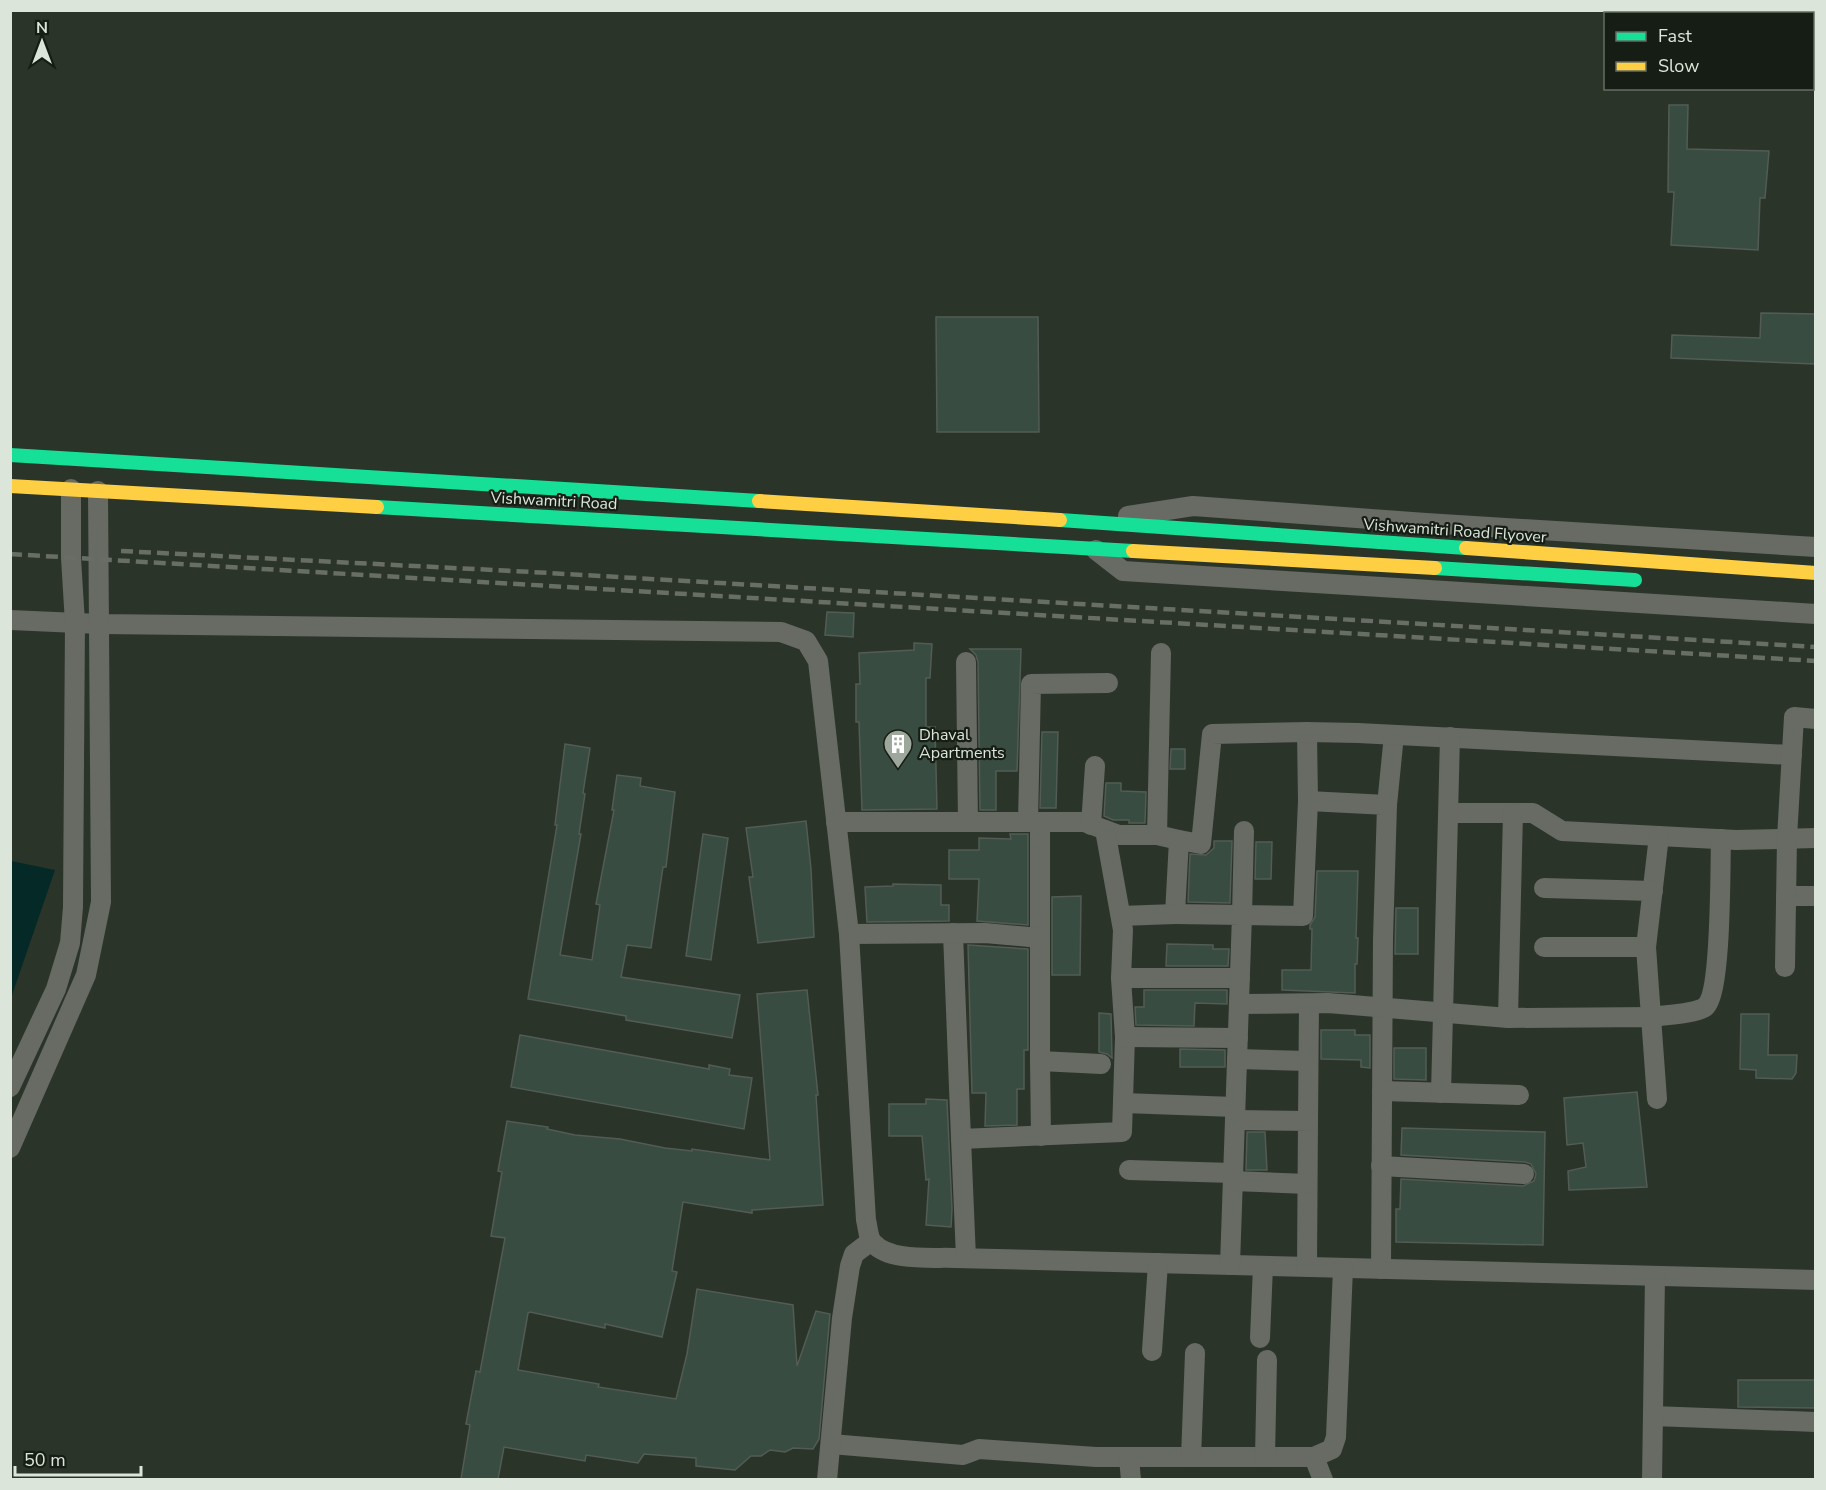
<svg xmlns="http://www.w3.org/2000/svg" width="1826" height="1490" viewBox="0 0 1826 1490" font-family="'Nunito Sans',sans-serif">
<rect width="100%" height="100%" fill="#2b3429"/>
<polygon fill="#042927" points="11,861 55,870 11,998 10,861"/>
<g fill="#384c41" stroke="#525c54" stroke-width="1.5">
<polygon points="1669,105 1688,105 1687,149 1769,151 1765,198 1760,198 1758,250 1671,245 1674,192 1668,192"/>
<polygon points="1761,313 1815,314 1815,364 1671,358 1672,335 1760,338"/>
<polygon points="936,317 1038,317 1039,432 937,432"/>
<polygon points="827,612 854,613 853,637 825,635"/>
<polygon points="914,643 932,644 930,678 926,678 926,727 935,727 937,809 862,810 859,722 856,722 856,684 860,684 859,653 914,650"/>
<polygon points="970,649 1021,649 1017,771 996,771 996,810 980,810 978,662 976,655"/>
<polygon points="1042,732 1058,732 1056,808 1040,808"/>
<polygon points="565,744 590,748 583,793 585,794 579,834 581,834 560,955 592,960 600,905 596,904 614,810 612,810 617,775 641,778 640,786 675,792 666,867 663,867 651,948 627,945 621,977 740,995 732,1038 626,1020 626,1016 528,999 557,825 555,825"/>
<polygon points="1171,749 1185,749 1185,769 1170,769"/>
<polygon points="1106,783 1121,783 1121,791 1146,792 1145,823 1129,823 1129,820 1113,820 1104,816"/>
<polygon points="806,821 811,869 814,937 758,943 749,877 753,877 746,828"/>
<polygon points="703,834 728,838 711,960 686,956"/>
<polygon points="1010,834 1028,834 1028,925 977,921 979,879 949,879 949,850 979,850 979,838 1011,839"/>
<polygon points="1214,841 1232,841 1230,903 1188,902 1190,854 1206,855 1214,848"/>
<polygon points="1256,842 1272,842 1271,879 1255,879"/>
<polygon points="1317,871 1358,871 1356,938 1358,938 1357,964 1355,964 1355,993 1282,990 1282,970 1311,970 1312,929 1310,929 1310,925 1315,917"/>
<polygon points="893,884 941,885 941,905 949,905 949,921 867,922 865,887 893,886"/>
<polygon points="1081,896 1080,975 1052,975 1052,897"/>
<polygon points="1396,908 1418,908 1418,954 1395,954"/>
<polygon points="1167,944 1213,945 1213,949 1229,949 1228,966 1166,966"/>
<polygon points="968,945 1028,949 1028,1050 1024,1050 1024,1089 1017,1089 1017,1125 985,1126 986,1093 972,1093"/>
<polygon points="807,990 818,1095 816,1095 823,1205 752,1210 752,1213 683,1202 672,1271 677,1272 662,1337 605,1324 605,1328 530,1312 528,1313 518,1370 599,1384 598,1387 676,1399 687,1354 697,1289 793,1305 797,1366 816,1311 830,1314 819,1439 813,1449 793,1448 785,1452 770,1450 761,1456 751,1456 735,1470 696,1466 696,1458 644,1454 638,1463 586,1455 585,1461 504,1447 498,1479 461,1479 470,1425 466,1424 476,1371 480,1372 505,1238 491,1236 502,1172 498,1171 507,1121 548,1127 547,1129 575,1135 620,1139 665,1148 692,1151 692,1149 770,1160 757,994"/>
<polygon points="1144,990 1227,990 1227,1004 1195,1003 1194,1026 1136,1025 1135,1007 1144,1007"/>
<polygon points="1099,1013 1111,1014 1112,1058 1107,1054 1099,1052"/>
<polygon points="1741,1014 1769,1014 1768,1055 1797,1055 1796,1073 1792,1079 1756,1078 1756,1070 1740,1069"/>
<polygon points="1321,1030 1355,1030 1355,1035 1370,1035 1370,1068 1361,1067 1361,1060 1321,1059"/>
<polygon points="520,1035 709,1069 709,1065 730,1069 729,1075 752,1078 744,1129 511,1087"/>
<polygon points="1394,1048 1426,1048 1426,1080 1394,1079"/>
<polygon points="1180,1049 1225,1050 1225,1067 1180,1067"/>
<polygon points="1637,1092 1647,1187 1569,1190 1568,1171 1586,1167 1583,1143 1567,1145 1564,1098"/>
<polygon points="926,1099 947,1100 952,1209 951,1227 926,1225 929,1179 926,1180 922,1136 889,1136 889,1104 926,1104"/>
<polygon points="1402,1128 1545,1132 1543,1245 1396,1242 1396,1209 1400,1209 1401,1179 1523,1186 1534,1181 1536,1174 1531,1164 1525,1162 1401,1155"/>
<polygon points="1247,1132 1265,1132 1267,1170 1246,1170"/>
<polygon points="1738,1380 1815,1380 1815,1408 1738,1407"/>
</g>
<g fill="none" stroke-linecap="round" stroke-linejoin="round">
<g stroke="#686a64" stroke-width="20">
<polyline points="1128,516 1193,506 1426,523 1816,547"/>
<polyline points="1096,550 1123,571 1816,614"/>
<path d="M 10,620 L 100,624 L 781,632 L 806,641 L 818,661 L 849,934 L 866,1220 C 868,1227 868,1238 873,1243 C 890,1262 932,1257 955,1258 L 1816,1280"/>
<polyline points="966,662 968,822"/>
<polyline points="1308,801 1387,805 1383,939 1381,1269"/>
<polyline points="1387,805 1394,735"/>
<polyline points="1449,813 1533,813 1562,831 1736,840 1816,838"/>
<polyline points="836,822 1084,822 1119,835 1157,835 1179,840 1175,914 1242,915 1230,1265"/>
<polyline points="1028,822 1031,684 1108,683"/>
<polyline points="1040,822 1040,1061 1101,1064"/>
<polyline points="1091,825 1095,766"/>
<polyline points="1244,831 1242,915 1303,916 1308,801 1307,732"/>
<polyline points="1157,835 1161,653"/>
<path d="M 1659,836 L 1646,947 L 1651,1017 C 1664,1015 1695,1014 1705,1007 C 1722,993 1720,866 1721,839"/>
<polyline points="1179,840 1201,844 1212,734 1307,732 1358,733 1792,755"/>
<polyline points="1544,888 1653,891"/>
<polyline points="1786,896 1816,896"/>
<polyline points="1121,916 1175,914"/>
<polyline points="953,933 961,1139 1122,1132 1125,1037 1121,978 1123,930 1105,830"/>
<polyline points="849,934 985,933 1040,938"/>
<polyline points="1544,947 1646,947"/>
<polyline points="1785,967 1787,838 1794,717 1816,719"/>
<polyline points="1121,978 1240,978"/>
<polyline points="1239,1004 1328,1003 1508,1018 1513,813"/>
<polyline points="1508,1018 1651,1017 1657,1099"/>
<polyline points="1125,1037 1238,1038"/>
<polyline points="1237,1059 1308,1061"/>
<polyline points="1040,1061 1041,1136"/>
<polyline points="10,1087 56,989 70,943 73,907 75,623 71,558 71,489"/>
<polyline points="1382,1091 1519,1095"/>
<polyline points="1441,1093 1450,737"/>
<polyline points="1123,1103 1235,1107"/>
<polyline points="1235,1120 1308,1121 1307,1267"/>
<polyline points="1308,1121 1309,1004"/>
<polyline points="961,1139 966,1258"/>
<polyline points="10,1148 86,975 101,902 98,491"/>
<polyline points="1381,1166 1524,1174"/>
<polyline points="1129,1170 1233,1173"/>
<polyline points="1233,1181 1307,1184"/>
<polyline points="1260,1338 1263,1266"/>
<polyline points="1152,1351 1158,1263"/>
<polyline points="1653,1416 1816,1422"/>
<polyline points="831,1444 963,1455 979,1449 1096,1457 1314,1457 1332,1449 1336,1437 1343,1268"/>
<polyline points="1191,1457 1195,1353"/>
<polyline points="1265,1457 1267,1360"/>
<polyline points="1314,1457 1323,1480"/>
<polyline points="1129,1458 1131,1480"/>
<polyline points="827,1480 842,1318 850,1266 854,1254 871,1241"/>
<polyline points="1652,1480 1655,1276"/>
</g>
<g stroke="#16e098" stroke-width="14">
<polyline points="10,455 759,501"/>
<polyline points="377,507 1133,551"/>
<polyline points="1060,520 1466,548"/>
<polyline points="1435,568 1635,580"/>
</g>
<g stroke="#ffcf43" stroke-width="14">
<polyline points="10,486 377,507"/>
<polyline points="759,501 1060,520"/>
<polyline points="1466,548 1816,573"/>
<polyline points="1133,551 1435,568"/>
</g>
<g stroke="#686d65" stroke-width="4.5" stroke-dasharray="12 6" stroke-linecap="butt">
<polyline points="121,551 532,572 1816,647"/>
<polyline points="10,554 1816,661"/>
</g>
</g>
<defs>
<g id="building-pin" transform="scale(1.5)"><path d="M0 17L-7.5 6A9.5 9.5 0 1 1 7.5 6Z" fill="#9da79b" stroke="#161d14"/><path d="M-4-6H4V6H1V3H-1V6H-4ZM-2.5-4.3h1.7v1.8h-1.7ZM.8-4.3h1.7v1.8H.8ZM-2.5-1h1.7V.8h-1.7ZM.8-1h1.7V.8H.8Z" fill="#fff"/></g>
</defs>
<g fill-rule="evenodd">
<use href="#building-pin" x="898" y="744"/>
</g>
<g text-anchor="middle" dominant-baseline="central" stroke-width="4.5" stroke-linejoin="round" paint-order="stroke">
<g font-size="16" fill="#dbe5d9" stroke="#161d14">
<text transform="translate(554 501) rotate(3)">Vishwamitri Road</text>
<text transform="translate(1455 531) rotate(4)">Vishwamitri Road Flyover</text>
</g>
<g font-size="16" fill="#dbe5d9" stroke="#161d14" text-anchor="start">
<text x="919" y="735">Dhaval<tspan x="919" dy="18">Apartments</tspan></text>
</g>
</g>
<rect width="1826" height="1490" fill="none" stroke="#dbe5d9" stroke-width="24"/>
<rect x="1604" y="12" width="210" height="78" fill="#161d14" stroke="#656d63" stroke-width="1.5"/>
<rect x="1616" y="32" width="30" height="9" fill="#16e098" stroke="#656d63" stroke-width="1.5"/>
<text x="1658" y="42" font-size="18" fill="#dbe5d9">Fast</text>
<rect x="1616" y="62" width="30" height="9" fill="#ffcf43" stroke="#656d63" stroke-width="1.5"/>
<text x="1658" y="72" font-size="18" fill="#dbe5d9">Slow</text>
<g transform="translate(42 42)" stroke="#161d14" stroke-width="4.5" paint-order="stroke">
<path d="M0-4.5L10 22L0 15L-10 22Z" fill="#dbe5d9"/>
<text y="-9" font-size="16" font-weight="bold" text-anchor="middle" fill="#dbe5d9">N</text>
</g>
<path d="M15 1466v9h126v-9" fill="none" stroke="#dbe5d9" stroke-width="3"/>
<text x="24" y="1466" font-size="18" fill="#dbe5d9" stroke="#161d14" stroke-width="4.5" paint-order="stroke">50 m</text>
</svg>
